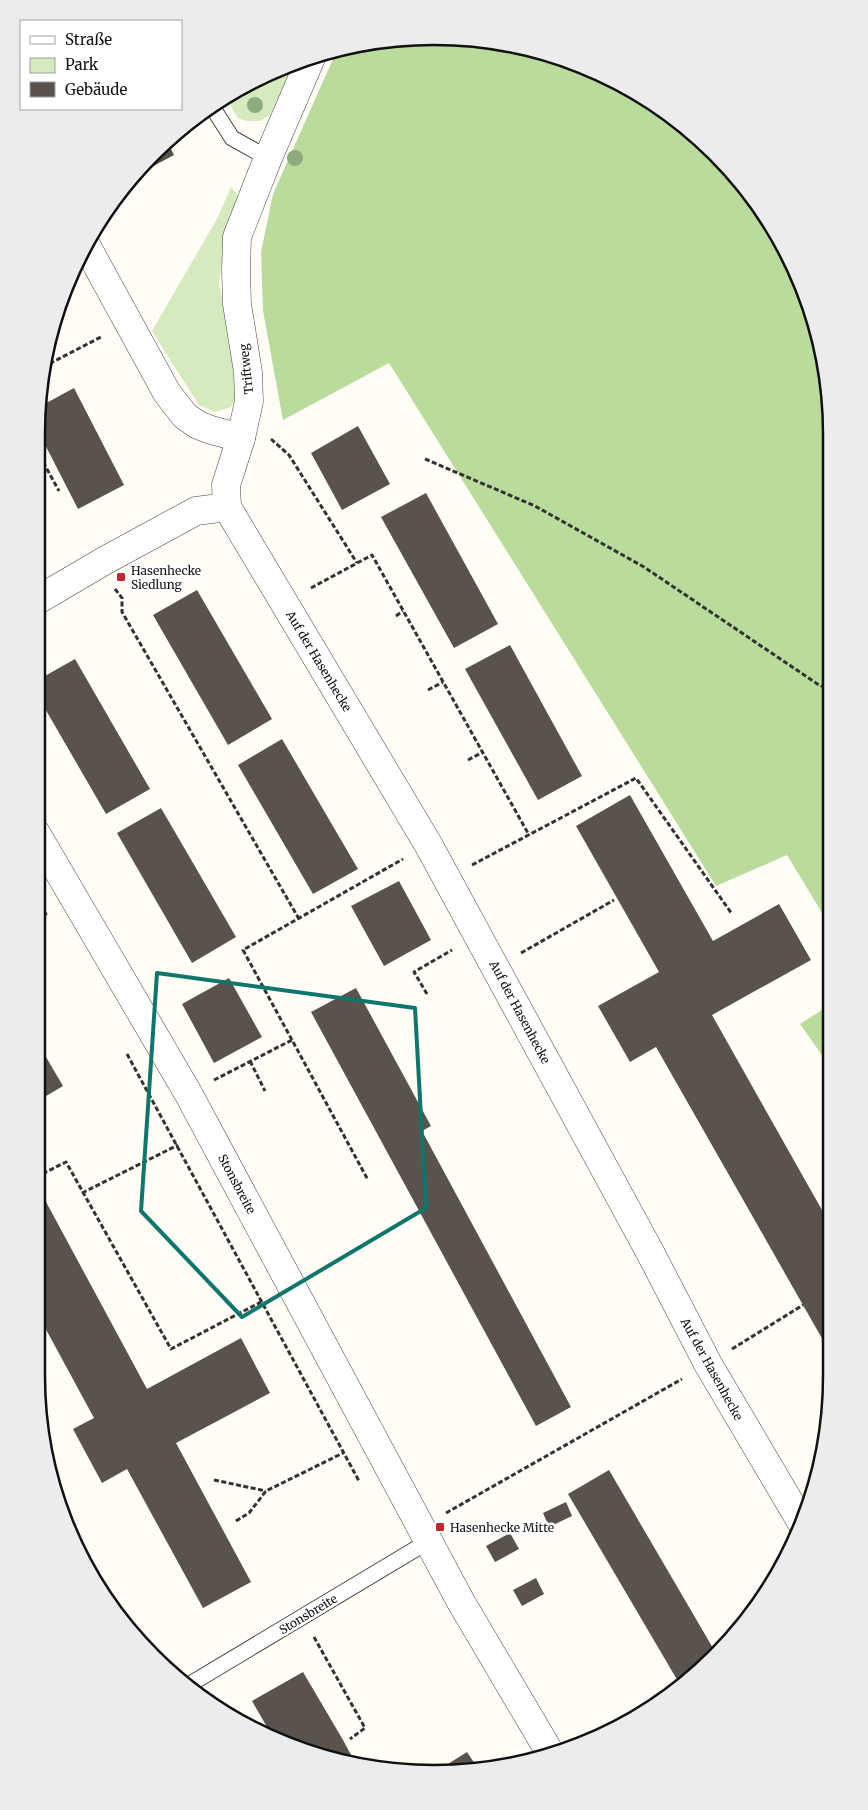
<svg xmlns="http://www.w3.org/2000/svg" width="868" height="1810" viewBox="0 0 868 1810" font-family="Merriweather,serif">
<rect width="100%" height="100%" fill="#fffdf5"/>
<g fill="#d5ebbd">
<polygon points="294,63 270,115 260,121 246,121 238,118 225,97 282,66"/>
<polygon points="231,187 239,197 226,233 219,283 228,331 242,382 231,407 215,412 199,405 152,331 218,217"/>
</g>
<g fill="#b9dc9c">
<polygon points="434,36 512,44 586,67 676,118 749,192 801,282 828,382 830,926 787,855 716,886 389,363 283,420 263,311 261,252 273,194 337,50 357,44"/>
<polygon points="830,1005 830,1004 831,1068 800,1024"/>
</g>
<g fill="#5a524d">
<polygon points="167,141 174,155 133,177 153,153"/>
<polygon points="74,388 124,485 78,509 37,429 39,407"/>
<polygon points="358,426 390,484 342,510 311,453"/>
<polygon points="426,493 498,624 454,648 381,517"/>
<polygon points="197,590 272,719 228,745 153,615"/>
<polygon points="510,645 582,776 538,800 465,669"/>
<polygon points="75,659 150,789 106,814 36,693 36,681"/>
<polygon points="282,739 358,869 313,894 238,765"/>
<polygon points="630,795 713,941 779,904 811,960 712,1015 831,1226 832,1356 656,1047 630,1062 598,1006 659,972 576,826"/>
<polygon points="161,808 236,937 192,963 117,833"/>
<polygon points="399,881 431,940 384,966 351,906"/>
<polygon points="229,978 262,1037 214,1063 182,1004"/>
<polygon points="356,988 431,1126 422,1131 571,1407 536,1426 311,1012"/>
<polygon points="36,1040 63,1086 36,1102"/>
<polygon points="38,1187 147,1389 241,1338 270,1393 176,1443 251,1582 203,1608 127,1469 102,1483 73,1429 94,1418 36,1311 36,1188"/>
<polygon points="609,1470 717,1655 679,1683 568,1494"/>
<polygon points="566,1502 572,1516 549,1527 543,1513"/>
<polygon points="510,1533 519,1549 495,1562 486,1546"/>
<polygon points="536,1578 544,1594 522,1606 513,1590"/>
<polygon points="303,1672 343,1740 357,1766 271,1734 252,1701"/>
<polygon points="467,1752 479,1770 440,1769"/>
</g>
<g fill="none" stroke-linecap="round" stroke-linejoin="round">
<g stroke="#444" stroke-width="17">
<g id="service">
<polyline points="211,105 232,138 268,158"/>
<polyline points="187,1686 429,1541"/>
</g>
</g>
<g stroke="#444" stroke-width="29">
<g id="minor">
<polyline points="311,58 268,158 237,237 236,270 237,304 248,372 249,401 241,438 226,485 227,507 428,844 651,1254 708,1364 803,1525"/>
<polyline points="86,245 167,393 185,416 198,425 211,430 241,438"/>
<polyline points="36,601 104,561 196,511 227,507"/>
<polyline points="36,833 188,1093 461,1602 549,1751"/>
</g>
</g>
<g stroke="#333" stroke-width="3" stroke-dasharray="5 2.5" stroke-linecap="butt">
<polyline points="43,367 101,337"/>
<polyline points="271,439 289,455 357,563"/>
<polyline points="36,449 59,491"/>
<polyline points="425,459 535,506 644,567 819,685 829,689"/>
<polyline points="311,588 372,555 529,835"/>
<polyline points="115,589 122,598 122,612 299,919"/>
<polyline points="396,616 403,611"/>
<polyline points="428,690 443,682"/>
<polyline points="468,760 483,752"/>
<polyline points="472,865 636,778 732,914"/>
<polyline points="36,919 49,912"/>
<polyline points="521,953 614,900"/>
<polyline points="427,994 414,972 452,950"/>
<polyline points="292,1040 243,950 403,859"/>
<polyline points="127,1054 359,1481"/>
<polyline points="250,1061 265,1091"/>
<polyline points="214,1080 292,1040 368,1180"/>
<polyline points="36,1177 66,1162 171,1349 261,1302"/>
<polyline points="82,1193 178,1145"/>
<polyline points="732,1349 803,1305"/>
<polyline points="214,1480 266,1491"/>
<polyline points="446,1513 682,1379"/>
<polyline points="236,1521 249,1513 266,1491 343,1453"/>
<polyline points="314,1637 365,1728 350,1739"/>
</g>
<use href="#service" stroke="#fff" stroke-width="15"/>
<use href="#minor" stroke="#fff" stroke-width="28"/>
</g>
<g fill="#8dad7f">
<circle cx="255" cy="105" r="8"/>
<circle cx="295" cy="158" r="8"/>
</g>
<path fill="none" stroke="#0f766e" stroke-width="4" stroke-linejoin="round" d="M 157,973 L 415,1008 L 426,1208 L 242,1317 L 141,1211 Z"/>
<g fill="#c4262e" stroke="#fff" stroke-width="2">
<rect x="116" y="572" width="10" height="10" rx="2.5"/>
<rect x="435" y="1522" width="10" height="10" rx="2.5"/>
</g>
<g text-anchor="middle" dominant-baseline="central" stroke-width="5" stroke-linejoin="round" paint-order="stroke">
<g font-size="12" fill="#111" stroke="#fff">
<text transform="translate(246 369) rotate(-96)">Triftweg</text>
<text transform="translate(319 661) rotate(59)">Auf der Hasenhecke</text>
<text transform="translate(520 1012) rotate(62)">Auf der Hasenhecke</text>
<text transform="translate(237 1184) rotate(62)">Stonsbreite</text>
<text transform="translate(712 1369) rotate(61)">Auf der Hasenhecke</text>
<text transform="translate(308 1614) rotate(-31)">Stonsbreite</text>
</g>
<g font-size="12" fill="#111" stroke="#fff" text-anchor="start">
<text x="131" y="570">Hasenhecke<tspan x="131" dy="14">Siedlung</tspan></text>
<text x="450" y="1527">Hasenhecke Mitte</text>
</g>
</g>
<path d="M0 0H868V1810H0ZM434 45H434A389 389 0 0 1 823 434V1376A389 389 0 0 1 434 1765H434A389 389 0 0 1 45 1376V434A389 389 0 0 1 434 45Z" fill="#ececec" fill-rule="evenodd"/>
<path fill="none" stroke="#111" stroke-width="2.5" d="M434 45H434A389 389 0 0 1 823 434V1376A389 389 0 0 1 434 1765H434A389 389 0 0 1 45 1376V434A389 389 0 0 1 434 45Z"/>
<rect x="20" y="20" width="162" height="90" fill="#ffffff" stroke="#a0a0a0"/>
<rect x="30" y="36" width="25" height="8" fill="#ffffff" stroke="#a0a0a0"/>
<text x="65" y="45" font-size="15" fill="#111111">Straße</text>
<rect x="30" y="58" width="25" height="15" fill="#d5ebbd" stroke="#a0a0a0"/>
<text x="65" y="70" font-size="15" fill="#111111">Park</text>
<rect x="30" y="82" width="25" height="15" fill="#5a524d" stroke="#a0a0a0"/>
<text x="65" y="95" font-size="15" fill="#111111">Gebäude</text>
</svg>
